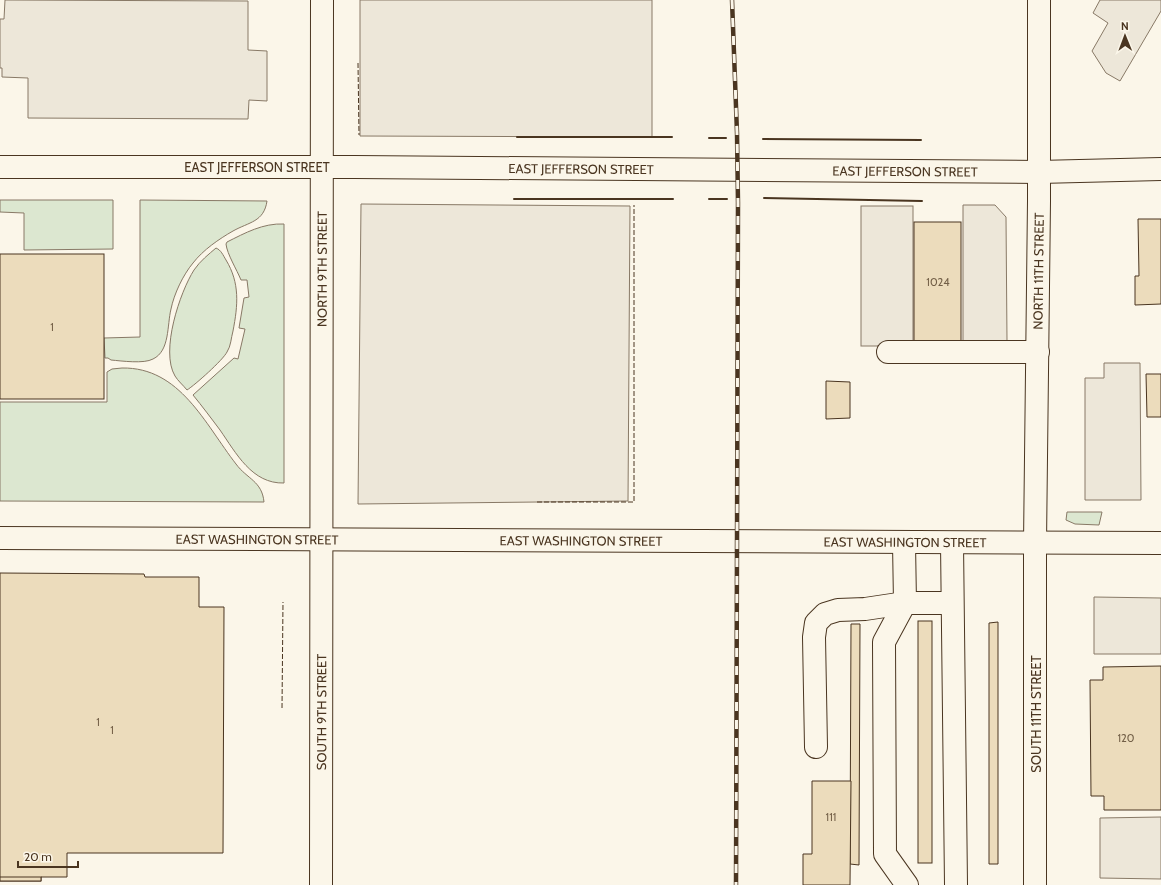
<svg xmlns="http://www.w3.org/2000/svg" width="1161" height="885" viewBox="0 0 1161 885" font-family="Cabin,sans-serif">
<rect width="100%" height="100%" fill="#fbf6e9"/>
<g fill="#dce7d0" stroke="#887966">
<polygon points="0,200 113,200 113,249 24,250 24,213 0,212"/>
<path d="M 140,200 L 267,201 C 264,222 249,222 233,231 C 219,239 203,250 193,263 C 183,275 174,294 171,309 C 167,325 170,351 153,359 C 144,364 122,361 111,360 L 108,358 L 105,358 L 104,338 L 140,337 Z"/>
<path d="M 284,224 L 284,483 C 252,484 236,453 220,430 C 211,418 202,406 193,395 L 234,358 L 238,359 L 245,329 L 239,328 L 244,298 L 249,297 L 247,280 L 241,280 C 237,270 227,254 226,244 L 227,242 C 245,233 263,223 284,224 Z"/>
<path d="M 216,248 C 221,250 223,255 226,260 C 240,283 238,305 233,331 C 231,338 231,346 227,352 C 223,360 195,385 187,390 C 183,385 178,381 175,376 C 160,351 180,292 194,270 C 200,261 209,254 216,248 Z"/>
<path d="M 122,368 C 180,367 205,424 236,464 C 247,479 262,481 264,502 L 0,501 L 0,402 L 107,402 L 107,372 L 112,369 Z"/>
<polygon points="1067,512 1102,512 1099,525 1075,524 1066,520"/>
</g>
<g fill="#ede7d9" stroke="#887966">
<polygon points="5,0 248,1 248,50 267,51 267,101 249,100 248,119 28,118 28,78 2,77 2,68 0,68 0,19 4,19"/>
<polygon points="360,0 652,0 652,137 360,136"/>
<polygon points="1100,0 1161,0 1161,11 1120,81 1106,73 1092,51 1108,23 1093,13"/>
<polygon points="361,204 630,206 628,501 358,504"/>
<polygon points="963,205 995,205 1006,217 1007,341 963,341"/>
<rect x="861" y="206" width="52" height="140"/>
<polygon points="1104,363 1140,363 1141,500 1085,500 1085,378 1104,378"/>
<polygon points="1094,597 1161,598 1161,654 1094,654"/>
<polygon points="1161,817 1161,879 1100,878 1100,818"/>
</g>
<g fill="#ecdcbc" stroke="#4a3520">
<polygon points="1138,219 1161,219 1161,304 1135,305 1135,276 1139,276"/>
<rect x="914" y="222" width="47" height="119"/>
<rect x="0" y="254" width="104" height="145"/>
<polygon points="1146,374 1161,374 1161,417 1147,417"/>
<polygon points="826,381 850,382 850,418 826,419"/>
<polygon points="0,573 144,574 145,577 199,577 199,607 224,607 223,853 67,853 67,877 41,877 41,881 0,881"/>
<rect x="918" y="621" width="14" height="242"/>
<polygon points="998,622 998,864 989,864 989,623"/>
<polygon points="851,624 860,624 859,865 850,864"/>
<polygon points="1161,666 1161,810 1104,810 1104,796 1091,796 1090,680 1103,680 1103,667"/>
<polygon points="812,781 851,781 850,885 803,885 803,854 812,854"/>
<rect x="0" y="877" width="41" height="4"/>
</g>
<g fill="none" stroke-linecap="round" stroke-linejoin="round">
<g stroke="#4a3520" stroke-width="24">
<g id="minor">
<polyline points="888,352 1038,352"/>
<path id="s1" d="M 0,538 L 1161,543"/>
<polyline points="904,543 905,603 884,642 885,854 907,885"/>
<polyline points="952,543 956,885"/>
<polyline points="816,747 814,637 816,623 825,614 838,610 865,609 905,603 952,603"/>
<path id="s2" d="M 1035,885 L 1035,543 L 1039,201 L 1039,0"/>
</g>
</g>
<g stroke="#4a3520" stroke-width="24">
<g id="major">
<path id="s3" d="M 0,167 L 355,167 L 1039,172 L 1161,169"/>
<path id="s4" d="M 321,885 L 322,0"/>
</g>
</g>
<use href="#minor" stroke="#fbf6e9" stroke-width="22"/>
<use href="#major" stroke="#fbf6e9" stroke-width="22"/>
<g stroke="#4a3520" stroke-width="4.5">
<polyline id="rail" points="732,0 737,133 738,203 736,885"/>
</g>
<use href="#rail" stroke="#fbf6e9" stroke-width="3" stroke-dasharray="9" stroke-linecap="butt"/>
<g stroke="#4a3520" stroke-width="1" stroke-dasharray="5 2" stroke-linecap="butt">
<polyline points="358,63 359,135"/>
<polyline points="537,502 634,502 634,205"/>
<polyline points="282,708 283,602"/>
</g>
<g stroke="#4a3520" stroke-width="2">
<polyline points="517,137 672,137"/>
<polyline points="709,138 726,138"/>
<polyline points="763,139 921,140"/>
<polyline points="764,198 922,201"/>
<polyline points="514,199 673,199"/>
<polyline points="709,199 727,199"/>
</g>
</g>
<g text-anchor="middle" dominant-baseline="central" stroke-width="3" stroke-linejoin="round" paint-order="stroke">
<g font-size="11" fill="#725f47">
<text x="938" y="282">1024</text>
<text x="52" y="327">1</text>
<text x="98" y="722">1</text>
<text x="112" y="730">1</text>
<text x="1126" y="738">120</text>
<text x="831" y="817">111</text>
</g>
<g font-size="13" fill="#4a3520" stroke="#fbf6e9">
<text stroke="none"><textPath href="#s3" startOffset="257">EAST JEFFERSON STREET</textPath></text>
<text stroke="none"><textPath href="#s3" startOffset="581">EAST JEFFERSON STREET</textPath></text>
<text stroke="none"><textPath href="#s3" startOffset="905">EAST JEFFERSON STREET</textPath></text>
<text stroke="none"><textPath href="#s4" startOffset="616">NORTH 9TH STREET</textPath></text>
<text stroke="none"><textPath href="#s2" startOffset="614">NORTH 11TH STREET</textPath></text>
<text stroke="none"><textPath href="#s1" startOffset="257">EAST WASHINGTON STREET</textPath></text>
<text stroke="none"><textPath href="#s1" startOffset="581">EAST WASHINGTON STREET</textPath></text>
<text stroke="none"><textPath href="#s1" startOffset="905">EAST WASHINGTON STREET</textPath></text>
<text stroke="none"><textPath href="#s4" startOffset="173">SOUTH 9TH STREET</textPath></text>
<text transform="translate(1036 714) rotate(-90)">SOUTH 11TH STREET</text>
</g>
</g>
<g transform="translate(1125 36) rotate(359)" stroke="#fbf6e9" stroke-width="3" paint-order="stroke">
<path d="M0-3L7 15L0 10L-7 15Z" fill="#4a3520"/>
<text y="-6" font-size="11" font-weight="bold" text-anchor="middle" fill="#4a3520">N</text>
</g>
<path d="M18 861v6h60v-6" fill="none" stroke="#4a3520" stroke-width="2"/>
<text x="24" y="861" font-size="12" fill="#4a3520" stroke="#fbf6e9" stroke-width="3" paint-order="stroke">20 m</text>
</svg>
